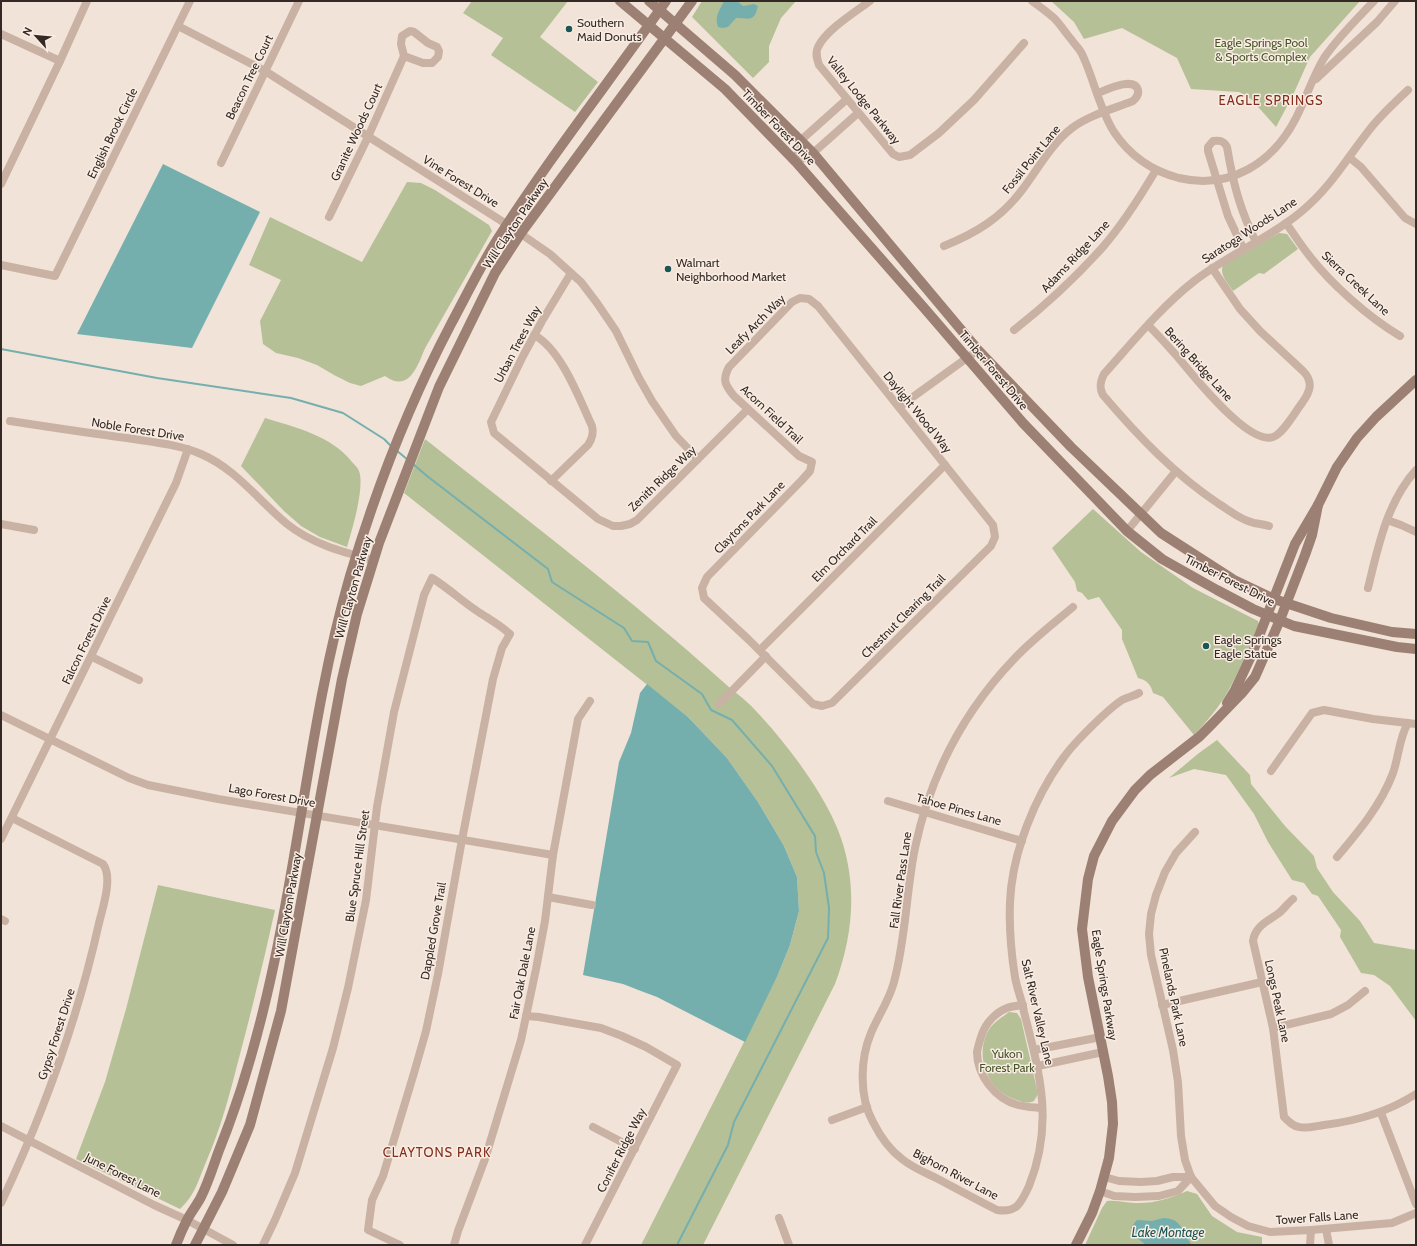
<svg xmlns="http://www.w3.org/2000/svg" width="1417" height="1246" viewBox="0 0 1417 1246" font-family="Cabin,sans-serif">
<rect width="100%" height="100%" fill="#f1e3d7"/>
<g fill="#b5c097">
<polygon points="472,1 568,1 540,37 598,82 575,112 491,55 503,38 463,13"/>
<polygon points="702,1 796,1 781,18 769,46 769,62 753,78 692,17"/>
<polygon points="1051,1 1360,1 1310,57 1293,95 1276,127 1251,99 1239,92 1191,89 1177,58 1122,28 1084,39 1074,22"/>
<path d="M 407,182 L 421,183 L 435,190 L 489,225 L 492,231 L 432,336 C 429,342 425,347 423,353 C 416,370 407,392 385,376 L 361,386 L 350,383 L 334,375 L 317,365 L 298,358 L 276,353 L 263,344 L 260,321 L 281,280 L 249,265 L 270,217 L 362,262 Z"/>
<path d="M 1279,233 L 1287,234 L 1298,249 L 1264,274 L 1259,273 L 1233,291 C 1228,283 1219,275 1223,265 Z"/>
<path d="M 265,418 C 295,427 332,436 352,462 C 354,464 358,468 359,471 C 365,487 352,530 347,547 L 320,537 L 301,526 L 284,511 L 241,466 Z"/>
<path d="M 425,439 C 508,505 593,570 674,639 C 693,655 711,671 730,688 C 739,695 749,703 757,712 C 786,743 822,790 838,830 C 858,880 854,934 835,984 L 703,1245 L 641,1245 L 777,977 L 790,945 L 799,911 L 797,877 L 784,846 L 758,802 L 727,758 L 688,717 L 404,493 Z"/>
<path d="M 1093,509 L 1141,552 L 1193,588 L 1258,621 L 1259,625 C 1248,649 1238,675 1224,698 C 1215,712 1205,723 1194,735 L 1163,697 L 1153,693 C 1151,685 1147,680 1138,678 L 1122,639 L 1122,630 L 1099,597 L 1088,600 L 1082,593 L 1077,591 L 1075,582 L 1052,548 Z"/>
<polygon points="1217,740 1250,775 1251,784 1285,826 1314,856 1317,868 1333,892 1360,921 1374,943 1416,950 1416,1021 1390,986 1374,975 1361,973 1340,937 1341,930 1318,896 1312,894 1304,883 1292,880 1268,842 1254,814 1226,775 1194,769 1169,778 1199,753"/>
<path d="M 158,885 L 275,910 C 264,960 252,1009 239,1058 C 230,1093 221,1128 206,1162 C 198,1181 195,1195 180,1209 L 76,1159 L 105,1082 L 126,1009 Z"/>
<path d="M 1009,1012 L 1017,1013 L 1021,1019 L 1038,1094 L 1034,1101 C 1027,1104 1022,1102 1014,1099 C 985,1089 974,1052 990,1028 C 995,1021 1003,1017 1009,1012 Z"/>
<path d="M 1187,1191 L 1197,1194 L 1212,1216 L 1237,1232 L 1262,1237 L 1262,1245 L 1085,1245 L 1102,1208 L 1107,1201 C 1117,1200 1125,1203 1135,1203 C 1153,1204 1171,1198 1187,1191 Z"/>
</g>
<g fill="#75afad">
<path d="M 724,1 L 737,1 L 743,6 L 754,4 L 758,6 C 754,23 749,18 736,18 L 728,27 L 723,28 L 718,27 C 714,16 720,10 724,1 Z"/>
<polygon points="163,164 260,212 192,348 77,334"/>
<polygon points="647,684 688,717 727,758 758,802 784,846 797,877 799,911 790,945 777,977 745,1042 657,997 641,991 623,984 583,975 619,762 631,733 640,693"/>
<path d="M 1163,1218 C 1183,1218 1182,1233 1192,1245 L 1146,1245 L 1131,1233 L 1131,1227 L 1137,1220 L 1152,1221 Z"/>
</g>
<g fill="none" stroke-linecap="round" stroke-linejoin="round">
<g stroke="#75afad" stroke-width="2">
<polyline points="1,349 157,378 291,398 343,413 384,439 391,446"/>
<polyline points="396,450 408,460"/>
<polyline points="413,464 427,476 548,569 552,582 624,628 632,641 648,642 656,661 702,694 711,710 732,720 772,766 815,836 816,852 824,873 829,908 828,938 734,1122 728,1145 677,1245"/>
</g>
<g stroke="#c9b2a3" stroke-width="8">
<path d="M 870,1 C 855,12 826,30 818,47 C 815,53 817,59 819,65 L 893,154 L 899,157 L 910,155 L 939,133 L 974,100 L 1024,43"/>
<path d="M 1032,1 C 1039,6 1047,12 1054,18 C 1060,24 1065,32 1071,39 C 1074,44 1079,48 1082,54 C 1094,79 1099,108 1114,132 C 1130,156 1152,171 1179,178 C 1230,190 1273,163 1296,118 C 1306,98 1313,76 1324,58 C 1338,37 1357,19 1374,1"/>
<polyline points="178,26 265,71 508,225 550,254 581,282 597,303 616,331 639,378 652,401 676,436 698,459"/>
<polyline points="1,34 60,61"/>
<polyline points="1316,79 1377,22 1395,1"/>
<polyline points="1350,158 1361,167 1405,218 1416,224"/>
<polyline points="796,162 800,141 847,99"/>
<polyline points="796,162 813,153 858,113"/>
<polyline points="221,163 299,1"/>
<polyline points="1,184 60,61 87,1"/>
<polyline points="329,217 368,137 404,56 401,44 402,36 410,31 414,32 428,43 437,47 439,51 438,57 432,63 423,63 404,56"/>
<path d="M 1286,223 C 1293,233 1300,244 1308,254 C 1330,283 1368,317 1400,336"/>
<path d="M 944,246 C 976,233 1001,218 1022,190 C 1038,169 1051,144 1072,128 C 1089,115 1113,109 1133,101 C 1136,98 1139,95 1138,90 C 1134,76 1106,90 1098,93"/>
<path d="M 1243,248 L 1228,216 L 1208,151 L 1208,147 L 1213,141 C 1220,140 1224,141 1227,147 C 1233,183 1240,210 1256,242"/>
<polyline points="1,265 55,276 190,1"/>
<polyline points="571,273 542,321 523,356 491,422 494,433 598,519 613,526 621,526 630,524 637,520 748,409"/>
<path d="M 800,298 L 809,299 L 818,306 L 993,525 L 995,537 L 991,546 L 832,703 L 822,706 L 813,704 L 749,640 L 704,598 L 702,588 L 707,577 L 802,480 L 810,471 L 812,462 L 799,456 L 734,396 C 725,385 722,380 729,367 L 792,302 Z"/>
<path d="M 1149,326 C 1158,335 1167,345 1176,355 C 1191,373 1248,446 1273,437 C 1283,434 1295,412 1302,403 C 1310,392 1314,382 1303,371 L 1260,331 L 1240,309 L 1212,268"/>
<path d="M 1014,330 C 1046,305 1075,278 1102,248 C 1123,224 1140,197 1156,170"/>
<path d="M 534,335 C 561,349 579,398 592,426 C 594,433 592,439 588,445 L 551,481"/>
<polyline points="899,407 978,350"/>
<path d="M 10,421 C 49,427 88,433 127,438 C 151,442 178,444 201,454 C 236,469 258,500 287,524 C 312,544 343,552 373,560"/>
<polyline points="1387,520 1401,525 1416,532"/>
<polyline points="1,524 34,530"/>
<path d="M 1269,526 C 1263,524 1256,524 1251,522 C 1239,519 1229,510 1219,504 C 1174,474 1138,436 1103,395 C 1099,388 1100,382 1104,374 C 1131,344 1161,307 1193,282 C 1227,255 1269,239 1302,211 C 1331,187 1347,158 1370,129 C 1381,115 1395,102 1408,90"/>
<polyline points="1127,531 1176,471"/>
<path d="M 1368,588 C 1378,547 1387,502 1416,470"/>
<path d="M 1073,607 C 1054,623 1033,639 1015,658 C 964,711 930,776 915,848 C 906,892 906,938 894,982 C 889,1001 878,1016 871,1033 C 860,1059 859,1097 873,1122 C 880,1136 890,1150 902,1159 C 913,1168 926,1173 938,1179 C 957,1189 977,1200 997,1210 C 1017,1213 1021,1203 1029,1186 C 1054,1124 1040,1074 1024,1012 C 1022,1000 1017,989 1015,977 C 1011,952 1009,927 1010,902 C 1012,853 1035,796 1064,757 C 1071,747 1080,738 1088,730 C 1099,719 1110,708 1122,700 C 1128,697 1134,696 1139,693"/>
<polyline points="760,650 945,465"/>
<polyline points="92,657 139,680"/>
<polyline points="719,704 766,656"/>
<polyline points="1,715 129,778 148,785 218,799 553,855"/>
<polyline points="1271,771 1312,713 1324,710 1373,719 1416,724"/>
<polyline points="888,801 1022,841"/>
<polyline points="1195,832 1176,853 1165,872 1156,895 1151,914 1149,934 1151,955 1173,1050 1178,1082 1181,1136 1185,1160 1191,1177 1215,1206 1231,1217 1248,1226 1270,1232 1311,1230 1392,1223 1416,1213"/>
<polyline points="1,839 176,483 188,449"/>
<path d="M 1337,857 C 1359,831 1381,805 1393,773 C 1399,756 1399,738 1408,723"/>
<polyline points="548,897 592,905"/>
<path d="M 1293,899 C 1288,903 1284,909 1279,913 C 1268,921 1255,926 1253,941 L 1273,1028 L 1284,1117 C 1289,1122 1293,1126 1299,1127 C 1306,1129 1316,1126 1324,1125 C 1357,1121 1388,1112 1416,1094"/>
<polyline points="1,919 5,921"/>
<path d="M 1023,1005 C 1018,1006 1012,1006 1007,1008 C 996,1012 986,1023 982,1034 C 980,1040 978,1046 977,1052 C 977,1075 995,1099 1018,1105 C 1026,1107 1034,1108 1042,1108"/>
<polyline points="1162,1005 1262,982"/>
<polyline points="526,1016 539,1017 601,1028 622,1036 646,1047 677,1065 585,1245"/>
<polyline points="1273,1028 1331,1014 1348,1005 1365,991"/>
<polyline points="1034,1050 1101,1037"/>
<polyline points="1038,1066 1103,1052"/>
<polyline points="1381,1113 1416,1204"/>
<polyline points="832,1120 867,1107"/>
<polyline points="1,1126 154,1205 187,1220 233,1245"/>
<polyline points="593,1127 635,1149"/>
<polyline points="1104,1177 1119,1181 1141,1182 1157,1181 1173,1177 1191,1177"/>
<polyline points="1100,1191 1114,1196 1135,1197 1159,1196 1178,1191 1191,1177"/>
<path d="M 1,1203 C 44,1112 77,1022 99,923 C 103,907 113,877 103,864 L 12,818"/>
<polyline points="779,1218 789,1245"/>
<polyline points="1326,1229 1329,1245"/>
<path d="M 263,1245 L 275,1220 L 295,1173 L 333,1048 L 348,988 L 366,900 L 377,807 L 394,712 L 424,595 L 432,578 C 448,588 462,601 477,611 C 489,619 500,625 510,634 L 502,648 L 493,679 L 461,845 L 438,974 L 426,1031 L 414,1073 L 383,1176 L 372,1200 L 368,1230 L 400,1245"/>
<polyline points="454,1245 458,1231 485,1159 521,1040 536,969 545,921 553,855 578,719 590,701"/>
<polyline points="1310,1245 1311,1230"/>
</g>
<g stroke="#9d8074" stroke-width="10">
<polyline points="620,1 725,89 796,162 925,309 1023,423 1127,531 1162,559 1217,590 1253,609 1294,626 1397,647 1416,649"/>
<polyline points="649,1 735,75 813,153 978,350 1071,447 1161,533 1234,580 1274,599 1331,618 1392,632 1416,634"/>
<polyline points="1227,703 1235,690 1252,654 1295,544 1318,505 1337,467 1357,438 1376,417 1416,380"/>
<path d="M 176,1245 C 179,1237 183,1228 187,1220 C 191,1212 197,1205 201,1197 C 208,1183 213,1167 218,1153 C 241,1096 258,1036 271,977 C 301,844 312,707 350,576 C 376,489 409,404 451,324 C 466,296 480,267 497,240 C 549,158 610,81 666,1"/>
<polyline points="195,1245 222,1192 250,1125 281,1011 342,679 357,614 379,543 439,387 495,273 521,233 692,1"/>
<polyline points="1076,1245 1092,1213 1100,1191 1109,1158 1113,1124 1112,1102 1108,1076 1088,977 1082,929 1088,879 1094,856 1112,821 1135,790 1150,775 1199,737 1213,723 1242,693 1255,677 1280,620 1305,555 1312,535 1318,505"/>
</g>
</g>
<g fill="#1a5656" stroke="#f9ede3" stroke-width="1.5">
<circle cx="569" cy="29" r="4"/>
<circle cx="668" cy="269" r="4"/>
<circle cx="1206" cy="646" r="4"/>
</g>
<g text-anchor="middle" dominant-baseline="central" stroke-width="3" stroke-linejoin="round" paint-order="stroke">
<g font-size="12" fill="#342925" stroke="#f9ede3" text-anchor="start">
<text x="577" y="22">Southern<tspan x="577" dy="14">Maid Donuts</tspan></text>
<text x="676" y="262">Walmart<tspan x="676" dy="14">Neighborhood Market</tspan></text>
<text x="1214" y="639">Eagle Springs<tspan x="1214" dy="14">Eagle Statue</tspan></text>
</g>
<g font-size="12" fill="#465228" stroke="#f9ede3">
<text x="1261" y="42">Eagle Springs Pool<tspan x="1261" dy="14">&amp; Sports Complex</tspan></text>
<text x="1007" y="1053">Yukon<tspan x="1007" dy="14">Forest Park</tspan></text>
</g>
<g font-size="12" fill="#342925" stroke="#f9ede3">
<text transform="translate(249 77) rotate(-64)">Beacon Tree Court</text>
<text transform="translate(864 100) rotate(51)">Valley Lodge Parkway</text>
<text transform="translate(779 127) rotate(46)">Timber Forest Drive</text>
<text transform="translate(356 132) rotate(-65)">Granite Woods Court</text>
<text transform="translate(112 133) rotate(-64)">English Brook Circle</text>
<text transform="translate(1031 159) rotate(-51)">Fossil Point Lane</text>
<text transform="translate(461 181) rotate(32)">Vine Forest Drive</text>
<text transform="translate(515 223) rotate(-56)">Will Clayton Parkway</text>
<text transform="translate(1249 230) rotate(-33)">Saratoga Woods Lane</text>
<text transform="translate(1075 256) rotate(-47)">Adams Ridge Lane</text>
<text transform="translate(1356 283) rotate(43)">Sierra Creek Lane</text>
<text transform="translate(755 324) rotate(-45)">Leafy Arch Way</text>
<text transform="translate(517 344) rotate(-62)">Urban Trees Way</text>
<text transform="translate(1199 364) rotate(48)">Bering Bridge Lane</text>
<text transform="translate(994 370) rotate(50)">Timber Forest Drive</text>
<text transform="translate(918 412) rotate(51)">Daylight Wood Way</text>
<text transform="translate(772 414) rotate(43)">Acorn Field Trail</text>
<text transform="translate(138 429) rotate(9)">Noble Forest Drive</text>
<text transform="translate(662 478) rotate(-44)">Zenith Ridge Way</text>
<text transform="translate(749 517) rotate(-46)">Claytons Park Lane</text>
<text transform="translate(844 549) rotate(-45)">Elm Orchard Trail</text>
<text transform="translate(1230 580) rotate(27)">Timber Forest Drive</text>
<text transform="translate(353 587) rotate(-74)">Will Clayton Parkway</text>
<text transform="translate(903 616) rotate(-45)">Chestnut Clearing Trail</text>
<text transform="translate(86 640) rotate(-64)">Falcon Forest Drive</text>
<text transform="translate(272 795) rotate(10)">Lago Forest Drive</text>
<text transform="translate(959 809) rotate(16)">Tahoe Pines Lane</text>
<text transform="translate(357 866) rotate(-82)">Blue Spruce Hill Street</text>
<text transform="translate(900 880) rotate(-82)">Fall River Pass Lane</text>
<text transform="translate(288 905) rotate(-80)">Will Clayton Parkway</text>
<text transform="translate(433 931) rotate(-80)">Dappled Grove Trail</text>
<text transform="translate(522 973) rotate(-79)">Fair Oak Dale Lane</text>
<text transform="translate(1105 985) rotate(81)">Eagle Springs Parkway</text>
<text transform="translate(1174 997) rotate(78)">Pinelands Park Lane</text>
<text transform="translate(1278 1001) rotate(78)">Longs Peak Lane</text>
<text transform="translate(1038 1012) rotate(77)">Salt River Valley Lane</text>
<text transform="translate(56 1034) rotate(-72)">Gypsy Forest Drive</text>
<text transform="translate(621 1150) rotate(-63)">Conifer Ridge Way</text>
<text transform="translate(956 1174) rotate(28)">Bighorn River Lane</text>
<text transform="translate(123 1175) rotate(27)">June Forest Lane</text>
<text transform="translate(1317 1217) rotate(-4)">Tower Falls Lane</text>
</g>
<g font-size="13" letter-spacing="1" fill="#842e1d" stroke="#f9ede3">
<text x="1271" y="100">EAGLE SPRINGS</text>
<text x="437" y="1152">CLAYTONS PARK</text>
</g>
<g font-size="13" font-style="italic" fill="#1a5656" stroke="#f9ede3">
<text x="1168" y="1232">Lake Montage</text>
</g>
</g>
<rect width="1417" height="1246" fill="none" stroke="#342925" stroke-width="4"/>
<g transform="translate(36 36) rotate(297)" stroke="#f9ede3" stroke-width="3" paint-order="stroke">
<path d="M0-3L7 15L0 10L-7 15Z" fill="#342925"/>
<text y="-6" font-size="11" font-weight="bold" text-anchor="middle" fill="#342925">N</text>
</g>
</svg>
